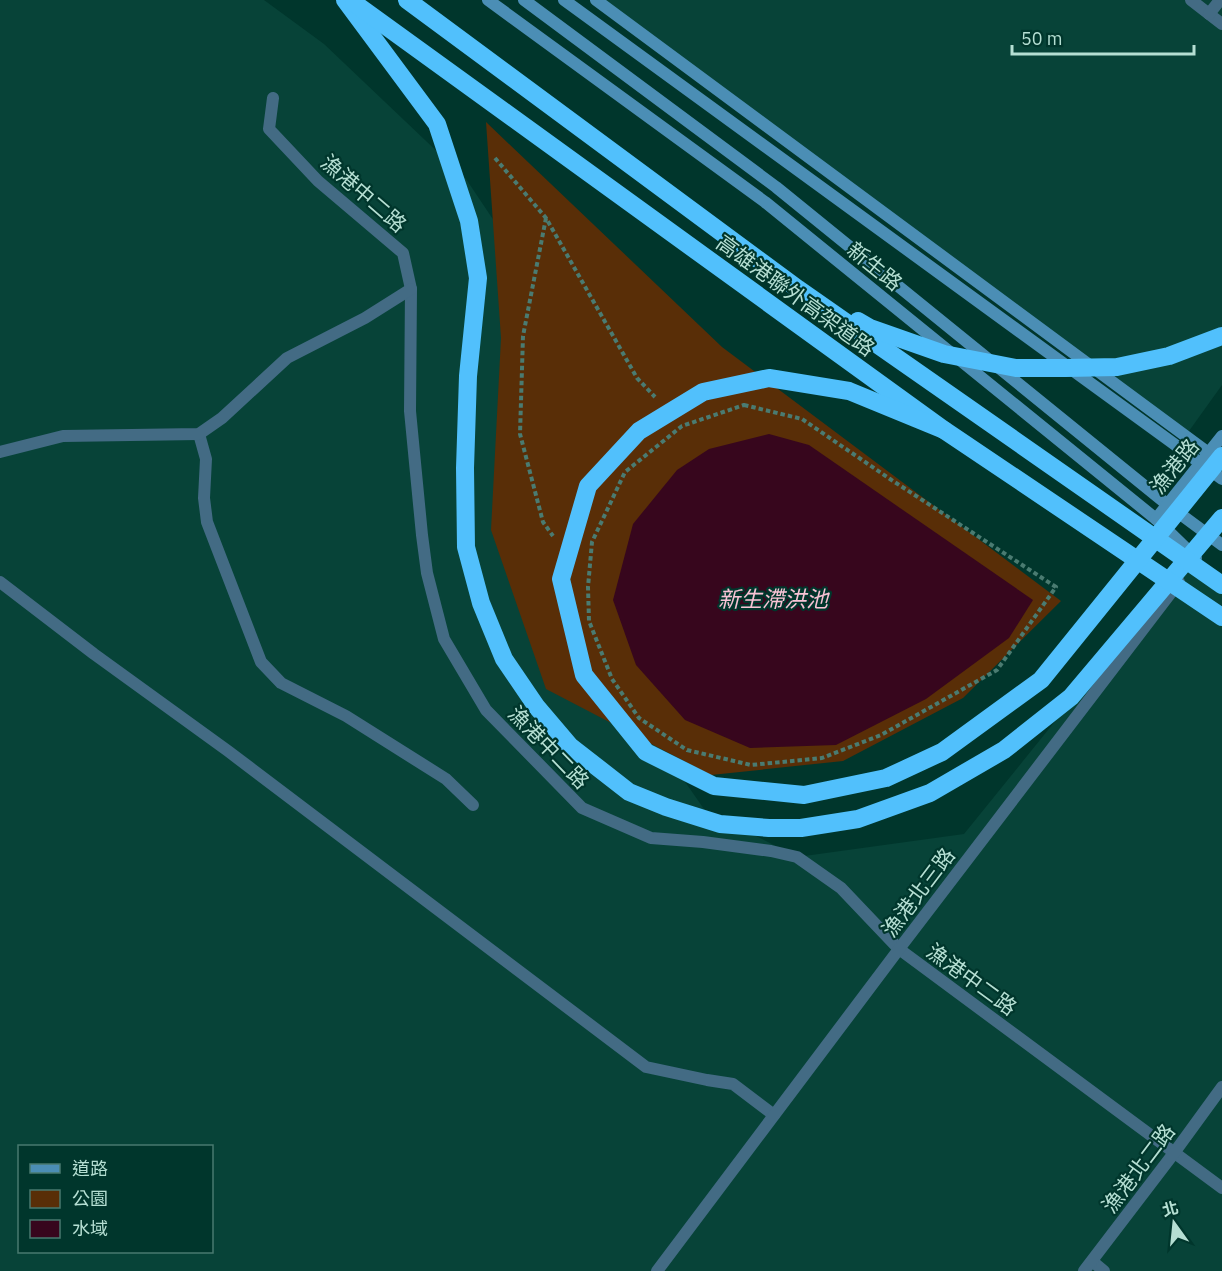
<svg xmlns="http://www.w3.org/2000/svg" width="1222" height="1271" viewBox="0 0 1222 1271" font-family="'IBM Plex Sans','Noto Sans TC',sans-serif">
<rect width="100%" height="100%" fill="#00362c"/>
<g fill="#074338" fill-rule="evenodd">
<path d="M 0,0 L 264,0 L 324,44 L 466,179 L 586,358 L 651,733 L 704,809 L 797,857 L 964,834 L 1187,558 L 1222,583 L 1222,1271 L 0,1271 ZM 20,1146 L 212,1146 L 212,1252 L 20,1252 Z"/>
<polygon points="595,0 1222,0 1222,385 1184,438"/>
</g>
<polygon fill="#592e07" points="486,122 722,347 1061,601 963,698 843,761 711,775 546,689 491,530 501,338"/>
<polygon fill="#37061d" points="769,434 809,445 1033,600 1009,638 926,699 836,745 750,748 685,720 636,665 613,600 633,524 677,470 709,449"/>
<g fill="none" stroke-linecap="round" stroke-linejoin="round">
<g stroke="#4a7b71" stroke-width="4" stroke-dasharray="4.5 3" stroke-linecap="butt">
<polyline points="495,158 546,218 637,378 655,397"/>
<polyline points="546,218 523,336 520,434 543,522 553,536"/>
<polygon points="744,405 802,419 890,479 1056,587 997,670 881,735 822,758 751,765 687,750 639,718 612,679 589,621 588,587 592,542 625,472 682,426"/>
</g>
<g stroke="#436b84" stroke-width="12">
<polyline points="273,98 269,129 318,181 403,253 411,289 410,411 422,535 427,573 444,639 486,710 582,808 651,838 703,842 771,851 797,857 841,888 899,949 1222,1188"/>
<polyline points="199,434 206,459 204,498 207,522 261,662 281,683 346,716 446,779 473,805"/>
<polyline points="0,452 63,436 199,434 222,418 287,358 365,318 411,289"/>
<polyline points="0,582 94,654 228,751 646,1067 707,1080 733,1084 774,1115"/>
</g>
<g stroke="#436b84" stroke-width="12">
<polyline points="1191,0 1222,24"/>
<polyline points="1209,14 1220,0"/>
<polyline points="1092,1261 1104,1271"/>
<polyline points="657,1271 899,949 1179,582"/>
<polyline points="1084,1271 1174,1153 1222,1087"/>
</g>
<g stroke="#4b8eb5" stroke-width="12">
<polyline points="488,0 765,202 1156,519 1196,558"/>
<polyline points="524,0 776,187 1168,505 1222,545"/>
<polyline points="564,0 1222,479"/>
<polyline points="596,0 1222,463"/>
<polyline points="1156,519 1222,436"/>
</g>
<g stroke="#51c0fc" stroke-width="18">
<polyline points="345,0 437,124 469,221 478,278 468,376 465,468 466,547 481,603 504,659 536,706 570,746 629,792 666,807 720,824 769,828 801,828 858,819 930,793 1004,750 1071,697 1222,518"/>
<polyline points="407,0 798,289 1222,585"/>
<polyline points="354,3 944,430 1222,617"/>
<polyline points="858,321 870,328 944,354 1016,368 1066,368 1117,367 1169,356 1222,336"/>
<polyline points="944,430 849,391 769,378 703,392 639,431 588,486 561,579 584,675 646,752 714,786 804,795 886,778 942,752 1041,680 1222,456"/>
</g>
</g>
<g text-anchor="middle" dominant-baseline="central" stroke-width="4.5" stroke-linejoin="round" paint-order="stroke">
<g font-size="21" fill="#b5dfd3" stroke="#00362c">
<text transform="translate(364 193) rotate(41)">漁港中二路</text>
<text transform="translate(875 266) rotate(39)">新生路</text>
<text transform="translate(796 295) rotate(36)">高雄港聯外高架道路</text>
<text transform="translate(1174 466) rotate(-51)">漁港路</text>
<text transform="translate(549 747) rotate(46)">漁港中二路</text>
<text transform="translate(918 892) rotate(-53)">漁港北三路</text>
<text transform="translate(972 979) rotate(36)">漁港中二路</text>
<text transform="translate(1138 1168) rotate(-53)">漁港北二路</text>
</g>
<g font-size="22" font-style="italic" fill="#f8c3d5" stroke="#00362c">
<text x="773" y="598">新生滯洪池</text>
</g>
</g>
<rect x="18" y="1145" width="195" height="108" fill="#00362c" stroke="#487a6f" stroke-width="1.5"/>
<rect x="30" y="1164" width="30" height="9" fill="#4b8eb5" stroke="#487a6f" stroke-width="1.5"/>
<text x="72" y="1175" font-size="18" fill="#b5dfd3">道路</text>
<rect x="30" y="1190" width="30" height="18" fill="#592e07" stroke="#487a6f" stroke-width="1.5"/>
<text x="72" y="1205" font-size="18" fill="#b5dfd3">公園</text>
<rect x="30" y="1220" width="30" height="18" fill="#37061d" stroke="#487a6f" stroke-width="1.5"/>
<text x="72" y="1235" font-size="18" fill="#b5dfd3">水域</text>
<g transform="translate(1174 1223) rotate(345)" stroke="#00362c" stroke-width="4.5" paint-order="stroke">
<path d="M0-4.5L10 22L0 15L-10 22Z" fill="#b5dfd3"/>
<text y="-9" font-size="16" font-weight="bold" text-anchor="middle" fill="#b5dfd3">北</text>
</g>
<path d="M1012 45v9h182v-9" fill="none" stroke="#b5dfd3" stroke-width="3"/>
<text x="1021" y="45" font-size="18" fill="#b5dfd3" stroke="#00362c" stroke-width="4.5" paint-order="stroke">50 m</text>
</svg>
